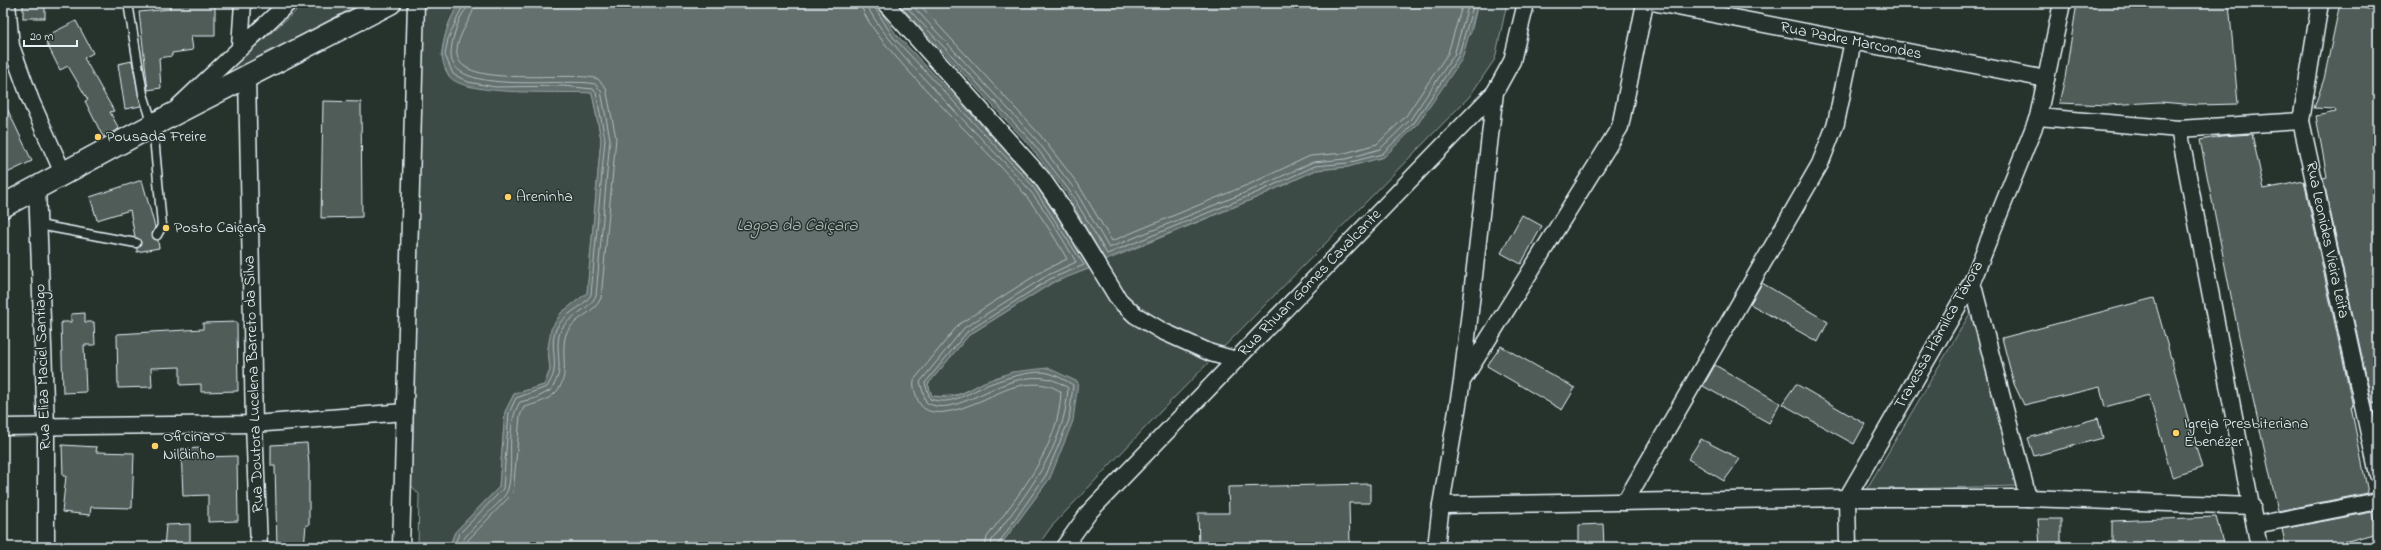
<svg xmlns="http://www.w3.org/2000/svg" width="2381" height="550" viewBox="0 0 2381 550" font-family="'Indie Flower',sans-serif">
<rect width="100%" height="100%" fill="#26332d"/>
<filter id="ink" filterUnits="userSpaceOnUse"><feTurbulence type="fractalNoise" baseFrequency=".025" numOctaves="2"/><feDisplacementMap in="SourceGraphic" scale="8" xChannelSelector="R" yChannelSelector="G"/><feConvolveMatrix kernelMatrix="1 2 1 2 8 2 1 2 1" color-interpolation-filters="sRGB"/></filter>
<g filter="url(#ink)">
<g fill="#3e4b47" stroke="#939ea0">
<polygon points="305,3 362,3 217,80"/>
<path d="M 423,3 L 462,3 C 448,15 444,39 441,56 L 562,90 L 592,93 L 601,139 L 587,293 L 561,313 L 548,348 L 550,370 L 544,385 L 514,394 L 505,412 L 499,487 L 455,532 L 449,547 L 418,547 L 419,494 L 406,480 Z"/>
<path d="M 1478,3 L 1507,3 L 1495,59 L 1469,97 L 1162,410 L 1051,527 L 1037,547 L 999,547 L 1050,478 L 984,382 C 964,393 955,398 932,396 L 928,384 L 969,335 L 1052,283 L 1258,197 L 1316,170 L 1348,167 L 1471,33 Z"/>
<polygon points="1972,310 2016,486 1866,490"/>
</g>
<g fill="#636f6d" stroke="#98a3a5">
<path d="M 462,3 L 875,3 L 896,34 L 1034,181 L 1091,268 L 1052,283 L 969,335 L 928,384 L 932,396 L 948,398 L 962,394 L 984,382 L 1012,372 L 1048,368 L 1078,382 L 1073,421 L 1050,478 L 999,547 L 449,547 L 455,532 L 499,487 L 505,412 L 514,394 L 544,385 L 550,370 L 548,348 L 551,329 L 561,313 L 587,293 L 601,139 L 592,93 C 564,91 463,97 449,76 C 443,67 441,56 443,47 C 445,33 451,12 462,3 Z"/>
<polygon points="898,3 1478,3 1462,59 1417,125 1384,157 1348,167 1316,170 1258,197 1104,260 1066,192 1028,144"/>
</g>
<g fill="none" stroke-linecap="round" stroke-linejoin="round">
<g stroke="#b3bdc0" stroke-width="1">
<path d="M 861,3 C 862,36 996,156 1022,191 C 1039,212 1054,236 1067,259 L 1044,270 L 959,324 L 914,380 C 913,387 915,392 917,398 C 929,434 993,392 1014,387 C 1030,383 1048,382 1061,392 C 1059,448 1019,494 987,537 L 985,547"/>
<path d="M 867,3 C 869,30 1001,156 1026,186 C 1043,206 1063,239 1076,262 L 1048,275 L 964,328 L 920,382 L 926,402 C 960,425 1018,351 1068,388 C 1065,448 1026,494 992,540 L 991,547"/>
<path d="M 872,3 L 893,37 L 1031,184 L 1084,265 L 1050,279 L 967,332 L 925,383 L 930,399 C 951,406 966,394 985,386 C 998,380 1034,369 1048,373 C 1056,375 1067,381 1073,385 L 1069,420 L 1046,475 L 996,547"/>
<polyline points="903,3 1032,142 1069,190 1107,254 1256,193 1315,166 1347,163 1382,154 1414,123 1458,57 1474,3"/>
<polyline points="910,3 1035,138 1073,187 1109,248 1254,189 1313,162 1346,159 1380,149 1410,120 1454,55 1469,3"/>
<polyline points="918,3 1040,135 1078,184 1112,241 1252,183 1310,156 1345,153 1377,144 1406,116 1448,53 1463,3"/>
<path d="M 453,547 L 459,534 L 503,489 L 509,413 L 516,398 L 547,387 C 550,382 554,375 554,370 C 556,356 550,342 556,329 C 564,313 581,309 591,295 L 605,139 L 596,92 L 593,89 L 563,86 L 495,87 L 468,82 L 453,74 L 445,55 L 448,39 L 464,3"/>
<path d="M 459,547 C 467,528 505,502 508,489 C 515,461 504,427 520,402 L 536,398 L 551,390 C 554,385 559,376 559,370 C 560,357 555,343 561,330 C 569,315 588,311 596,296 L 610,139 L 601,91 L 595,84 C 567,77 450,97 451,54 C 451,42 457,23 463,13 C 466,9 468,8 469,3"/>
<path d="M 465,547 L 468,540 L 513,493 L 520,416 L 524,407 C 552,400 567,391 564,360 C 564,351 563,340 567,332 C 575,317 594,314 601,298 L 616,138 L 606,88 L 598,79 C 571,70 460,90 457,54 C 455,37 474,17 475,3"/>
</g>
</g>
<g fill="#505c59" stroke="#e8f1f8">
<rect x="23" y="3" width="22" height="15"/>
<polygon points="169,3 215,3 215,36 191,36 193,50 172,53 172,56 159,58 161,88 148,90 139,12 170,9"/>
<polygon points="2077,3 2229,3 2238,104 2197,105 2160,102 2108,105 2059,103 2065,78"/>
<polygon points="2340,3 2378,11 2378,401 2372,403 2323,178 2327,177 2316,116 2336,112 2335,109 2314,108 2324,79"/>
<polygon points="76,21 93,53 84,58 114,111 110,112 119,129 103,137 85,101 88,100 68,66 60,70 46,42 46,36"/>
<polygon points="132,61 141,106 125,109 118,64"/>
<polygon points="3,100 32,161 3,175"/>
<polygon points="323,101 361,102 362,217 321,218"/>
<polygon points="2252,134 2264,189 2304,181 2353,407 2351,407 2368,493 2278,511 2239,336 2200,140 2222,136"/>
<polygon points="142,180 155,227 152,235 158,240 159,248 137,252 137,248 140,246 141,242 135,237 130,210 97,220 90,197"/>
<polygon points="1522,215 1542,226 1521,264 1501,253"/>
<polygon points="1762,283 1828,322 1818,342 1750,304"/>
<polygon points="2154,298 2202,468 2172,477 2149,395 2105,407 2100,387 2024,405 2014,384 2002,338"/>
<polygon points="85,313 85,322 94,322 95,345 84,345 86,392 63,393 61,322 71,322 71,314"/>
<polygon points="237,322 238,391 201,392 201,384 180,385 180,367 151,368 152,387 118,388 117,334 203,329 203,323"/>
<polygon points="1501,346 1575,388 1562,410 1487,366"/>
<polygon points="1715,365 1780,403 1769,423 1703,386"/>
<polygon points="1796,384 1865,424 1854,444 1782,404"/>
<polygon points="2098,418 2103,438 2034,456 2028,438"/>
<polygon points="1701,439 1740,459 1724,481 1688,459"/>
<polygon points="307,443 309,465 309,525 306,525 304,547 277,547 275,466 271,466 271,445"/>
<polygon points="62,445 97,447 96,452 134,453 132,508 91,507 90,515 62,512 66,476 63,476"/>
<polygon points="201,448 201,457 237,456 238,521 208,522 208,495 183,496 181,449"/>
<polygon points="1370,484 1370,503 1349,503 1350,547 1199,547 1198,513 1229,513 1228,487"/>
<polygon points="2372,512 2377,533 2337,544 2338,547 2286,547 2282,529"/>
<polygon points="2216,517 2224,547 2112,547 2112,521"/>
<polygon points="2038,519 2061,519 2061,547 2040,547"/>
<polygon points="190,524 190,547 164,547 166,525"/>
<polygon points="1603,524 1604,547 1579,547 1579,525"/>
</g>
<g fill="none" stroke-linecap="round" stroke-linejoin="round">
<g stroke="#e8f1f8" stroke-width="11">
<g id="lane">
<polyline points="128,3 143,94 153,125 162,226 157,235"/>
<polyline points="39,225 136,243"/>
</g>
</g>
<g stroke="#e8f1f8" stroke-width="19">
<g id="street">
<polyline points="7,3 11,46 31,101 63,173"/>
<polyline points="885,3 1041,177 1064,210 1119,300 1135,315 1162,331 1211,353 1236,360"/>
<polyline points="1657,3 2046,79"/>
<polyline points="2320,3 2301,121 2378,475"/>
<polyline points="240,46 243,3"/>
<polyline points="247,76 254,424 259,547"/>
<polyline points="179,106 288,3"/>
<polyline points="2038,117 2179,129 2301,121"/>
<polyline points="2179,129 2259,547"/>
<polyline points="37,187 46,426 46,547"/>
<polyline points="1972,282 2028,498"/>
<polyline points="1464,378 1620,127 1645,3"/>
<polyline points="3,427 254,424 405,412"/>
<polyline points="1625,502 1820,164 1836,123 1853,41"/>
<polyline points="1441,505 1847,498 2028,498 2252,506"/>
<polyline points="2255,525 2378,501"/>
<polyline points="401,547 416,3"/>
<polyline points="1064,547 1090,511 1495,92 1512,61 1526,3"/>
<polyline points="1436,547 1441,505 1462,381 1495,92"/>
<polyline points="1848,547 1847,498 1972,282 2038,117 2062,3"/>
</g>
</g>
<g stroke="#e8f1f8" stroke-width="25">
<polyline id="secondary" points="3,206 166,118 390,3"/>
</g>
<use href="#lane" stroke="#26332d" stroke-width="8"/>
<use href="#street" stroke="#26332d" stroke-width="16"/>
<use href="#secondary" stroke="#26332d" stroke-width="22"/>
</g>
</g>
<g fill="#ffd166" stroke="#26332d" stroke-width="1.5">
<circle cx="98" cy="137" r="4"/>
<circle cx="508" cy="197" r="4"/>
<circle cx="166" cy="228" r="4"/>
<circle cx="2176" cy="433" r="4"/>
<circle cx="155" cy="446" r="4"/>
</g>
<g text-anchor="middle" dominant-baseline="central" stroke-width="3" stroke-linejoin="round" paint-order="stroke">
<g font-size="16" fill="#e8f1f8" stroke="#26332d">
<text transform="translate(1851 41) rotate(11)">Rua Padre Marcondes</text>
<text transform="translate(2327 240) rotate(78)">Rua Leonides Vieira Leita</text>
<text transform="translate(1310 283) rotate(-46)">Rua Rhuan Gomes Cavalcante</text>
<text transform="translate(1939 335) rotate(-61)">Travessa Hamilca Távora</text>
<text transform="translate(43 367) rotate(-92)">Rua Eliza Maciel Santiago</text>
<text transform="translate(254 384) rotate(-92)">Rua Doutora Lucelena Barreto da Silva</text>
</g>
<g font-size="16" fill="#e8f1f8" stroke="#26332d" text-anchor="start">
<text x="106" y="137">Pousada Freire</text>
<text x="516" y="197">Areninha</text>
<text x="174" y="228">Posto Caiçara</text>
<text x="2184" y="424">Igreja Presbiteriana<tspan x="2184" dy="18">Ebenézer</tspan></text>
<text x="163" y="437">Oficina O<tspan x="163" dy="18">Nildinho</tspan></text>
</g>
<g font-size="17" font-style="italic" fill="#b3bdc0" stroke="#26332d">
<text x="797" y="225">Lagoa da Caiçara</text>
</g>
</g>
<rect width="2381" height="550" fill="none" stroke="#26332d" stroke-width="16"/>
<rect x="8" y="8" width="2365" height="534" fill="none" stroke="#e8f1f8" stroke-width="1.5" filter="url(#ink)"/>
<path d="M24 40v6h53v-6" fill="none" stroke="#e8f1f8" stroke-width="2"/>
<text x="30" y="40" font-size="12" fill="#e8f1f8" stroke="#26332d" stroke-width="3" paint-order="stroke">20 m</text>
</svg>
